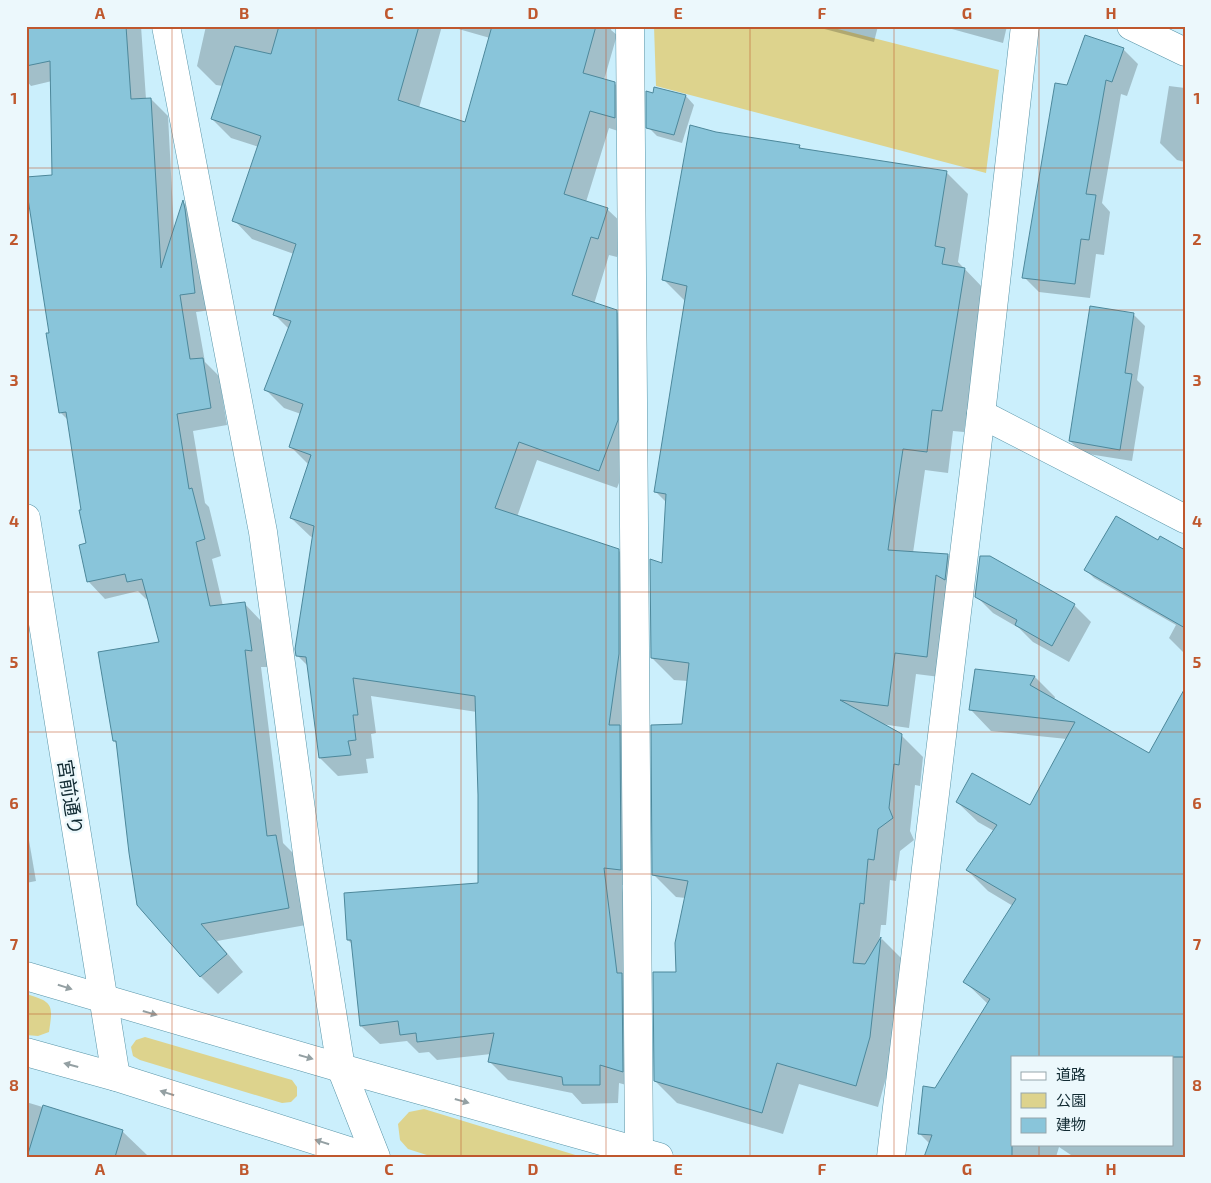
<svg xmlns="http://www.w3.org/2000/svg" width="1211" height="1183" viewBox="0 0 1211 1183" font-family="'Exo 2','Noto Sans JP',sans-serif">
<rect width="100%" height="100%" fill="#cbeffc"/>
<g fill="#ddd38d">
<polygon points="654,26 826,26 999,70 986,173 656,86"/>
<path d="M 26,994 C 54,1002 53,1005 49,1032 L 38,1036 L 26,1035 Z"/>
<polygon points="145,1037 292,1080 297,1087 297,1096 291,1102 282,1103 140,1060 133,1056 131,1047 136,1040"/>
<polygon points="424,1109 582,1157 433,1157 408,1149 400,1140 398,1124 409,1112"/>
</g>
<g fill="#0003" fill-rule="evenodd">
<polygon points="26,26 141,26 146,99 151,99 168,116 174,231 184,203 200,219 211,310 196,312 205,362 219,376 227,425 193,431 205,503 209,507 221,556 212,559 223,606 244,603 261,621 268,667 261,667 283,843 293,853 306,925 217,941 243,972 218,994 201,977 138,904 117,744 114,741 160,643 149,598 146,599 138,591 105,599 88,581 87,544 69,421 60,412 51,334 53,176 52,81 31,86 26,80"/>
<polygon points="206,26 442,26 419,108 466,123 490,38 448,26 612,26 611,30 617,35 604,80 614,83 633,102 633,136 609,128 586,202 607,209 626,227 617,257 609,255 594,304 616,311 635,330 636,439 617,488 537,460 517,517 618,550 637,569 639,888 622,885 635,987 641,1089 619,1083 618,1103 582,1104 572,1093 508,1080 489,1061 491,1054 437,1060 429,1052 419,1053 407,1041 380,1044 361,1026 352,944 348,940 479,884 479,795 477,712 371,696 376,733 371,734 374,758 366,759 368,773 338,776 320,758 309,667 297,655 313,538 310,536 291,518 309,465 291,447 301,414 284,408 265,389 289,329 274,314 294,254 252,239 234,220 259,147 231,138 212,119 223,86 216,85 197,66"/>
<polygon points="813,26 878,26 874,42"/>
<polygon points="941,26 1007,26 1003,43"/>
<polygon points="1123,49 1138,64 1127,96 1121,94 1102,203 1110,212 1104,255 1096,254 1090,298 1039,292 1024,277 1068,87"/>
<polygon points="1169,86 1185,88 1185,162 1177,160 1160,143"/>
<polygon points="686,96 694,105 682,143 657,136 648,127"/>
<polygon points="715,133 799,146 802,149 946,172 968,194 958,262 986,291 964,432 953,431 948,473 925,470 913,553 948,555 970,577 948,678 916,674 909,728 881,724 901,735 923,757 920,786 915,785 910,831 914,840 900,851 896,881 890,880 886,925 881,925 879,944 882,939 903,960 891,1060 878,1107 799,1084 783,1134 677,1103 655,1081 677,973 686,898 676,897 654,875 683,726 688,681 674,680 652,658 663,565 667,503 656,492 686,302 664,280"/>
<polygon points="1133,314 1145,326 1137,380 1144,387 1132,461 1082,453 1070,441"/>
<polygon points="1158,541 1185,551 1185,654 1169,638 1176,625 1094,578 1086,570"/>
<polygon points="976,596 1074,605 1091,622 1069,662 1033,642 1019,628 993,613"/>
<path d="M 976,670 L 1035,677 L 1055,697 L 1054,700 L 1149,755 L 1185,690 L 1185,1157 L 1074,1157 L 1059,1147 L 1056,1157 L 925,1157 L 930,1144 L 919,1133 L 936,1089 L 988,1004 L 965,982 L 1013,906 L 988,891 L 967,870 L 994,831 L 978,822 L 957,802 L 1030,807 L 1067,739 L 991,731 L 971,710 ZM 1012,1057 L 1172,1057 L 1172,1144 L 1012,1144 Z"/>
<polygon points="26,823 36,881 26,883"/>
<polygon points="26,1102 122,1131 147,1155 146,1157 26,1157"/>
</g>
<g fill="#89c5da" stroke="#4d889b">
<polygon points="26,26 126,26 131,99 151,98 161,268 183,200 185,209 195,293 180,295 190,359 203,358 211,408 177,414 189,489 192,488 205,539 196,542 210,606 245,602 252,651 245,650 267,836 276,835 289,908 201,924 227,954 200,977 137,905 129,853 116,741 113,741 98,652 159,642 142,579 127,582 125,574 87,582 79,545 86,543 79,510 81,510 66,412 59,413 46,333 49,333 26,186 26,177 52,175 50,61 26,66"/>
<polygon points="279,26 419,26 398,100 465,122 492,26 596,26 583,73 615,82 615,118 590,111 564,194 608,208 598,239 591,237 572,295 617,310 618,420 599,471 519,442 495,508 619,549 619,654 609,725 620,725 621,870 604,868 617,973 622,973 623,1072 600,1065 600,1085 563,1085 562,1077 488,1062 494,1033 417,1042 416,1033 400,1035 398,1021 360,1026 351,940 347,940 344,893 478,883 478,795 475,696 353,678 358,715 353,715 356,740 348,741 351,755 319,758 306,657 296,656 295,649 314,526 290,518 311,455 289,447 303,404 264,390 291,321 273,315 296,244 232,221 261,136 211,119 235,46 271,54"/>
<polygon points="1085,35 1124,48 1112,82 1106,80 1086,194 1096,195 1089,240 1081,239 1075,284 1022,278 1055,83 1067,85"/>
<polygon points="654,87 686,95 674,135 646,128 646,91 653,93"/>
<polygon points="690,125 716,132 800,145 799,148 947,171 935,246 945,248 942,264 965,268 942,411 932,410 927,452 903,449 888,550 948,554 945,580 936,575 927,657 895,653 888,706 840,700 902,734 899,765 894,764 889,808 893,818 878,829 874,860 868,859 864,904 860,903 853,963 865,964 881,937 870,1037 856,1086 777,1063 762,1113 654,1081 653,972 676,972 675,943 688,881 652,875 651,725 682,724 689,663 651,658 650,559 662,563 666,494 654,492 687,286 662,280"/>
<polygon points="1090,306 1134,313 1125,373 1132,374 1120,450 1069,441"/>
<polygon points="1116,516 1158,540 1160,536 1185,550 1185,628 1084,570"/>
<polygon points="980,556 990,556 1075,604 1052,646 1015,625 1017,620 975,597"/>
<polygon points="975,669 1035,676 1030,685 1149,753 1185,688 1185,1057 1012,1057 1012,1157 924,1157 932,1135 918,1134 923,1086 935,1088 990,999 963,982 1016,899 966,870 997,825 956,802 972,773 1030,805 1075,722 969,710"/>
<polygon points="43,1105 123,1130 115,1157 27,1157"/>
</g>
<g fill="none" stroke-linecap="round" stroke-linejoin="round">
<g stroke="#5995a8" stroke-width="29">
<g id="minor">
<polyline points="166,26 263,532 309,868 341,1068 376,1157"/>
<polyline points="630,26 639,1150"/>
<polyline points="1131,26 1185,52"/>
<polyline points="981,414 1185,519"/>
<polyline points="891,1157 981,414 1025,26"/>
</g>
</g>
<g stroke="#5995a8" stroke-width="29">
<g id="tertiary">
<polyline points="26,518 116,1077"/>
<polyline points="26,976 341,1068 659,1157"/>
<polyline points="26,1052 116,1077 368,1157"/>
</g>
</g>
<use href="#minor" stroke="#fff" stroke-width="28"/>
<use href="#tertiary" stroke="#fff" stroke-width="28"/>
</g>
<defs><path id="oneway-solid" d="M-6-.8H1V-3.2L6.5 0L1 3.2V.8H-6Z" transform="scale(1.25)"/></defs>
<g fill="#94a0a3">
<use href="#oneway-solid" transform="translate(65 987) rotate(17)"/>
<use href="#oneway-solid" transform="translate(150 1013) rotate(16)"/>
<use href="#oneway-solid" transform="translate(306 1057) rotate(16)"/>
<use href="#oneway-solid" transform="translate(71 1065) rotate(-165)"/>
<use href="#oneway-solid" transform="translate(167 1093) rotate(-162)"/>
<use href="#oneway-solid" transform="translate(462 1101) rotate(16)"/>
<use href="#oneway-solid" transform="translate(322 1142) rotate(-162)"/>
</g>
<path fill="none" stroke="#bf582e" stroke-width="1" stroke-opacity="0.55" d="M 172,26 L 172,1157M 316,26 L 316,1157M 461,26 L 461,1157M 606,26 L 606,1157M 750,26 L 750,1157M 894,26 L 894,1157M 1039,26 L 1039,1057M 26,168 L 1185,168M 26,310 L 1185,310M 26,450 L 1185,450M 26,592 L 1185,592M 26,732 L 1185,732M 26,874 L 1185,874M 26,1014 L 1185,1014M 1039,1144 L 1039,1157"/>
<g text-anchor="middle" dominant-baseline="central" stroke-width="5" stroke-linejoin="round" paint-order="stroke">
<g font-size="19" fill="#122b33" stroke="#ecf8fc">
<text transform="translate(71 797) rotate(81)">宮前通り</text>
</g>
</g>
<rect width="1211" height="1183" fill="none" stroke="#ecf8fc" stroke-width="55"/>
<rect x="1011" y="1056" width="162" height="90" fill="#ecf8fc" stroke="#95a6ac"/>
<rect x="1021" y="1072" width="25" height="8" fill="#ffffff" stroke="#95a6ac"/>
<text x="1056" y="1080" font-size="15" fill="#122b33">道路</text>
<rect x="1021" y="1093" width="25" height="15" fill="#ddd38d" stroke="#95a6ac"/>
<text x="1056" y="1106" font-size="15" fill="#122b33">公園</text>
<rect x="1021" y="1118" width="25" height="15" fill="#89c5da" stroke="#95a6ac"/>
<text x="1056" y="1130" font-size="15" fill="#122b33">建物</text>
<rect x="28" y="28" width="1156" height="1128" fill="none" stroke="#bf582e" stroke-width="2"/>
<g font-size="16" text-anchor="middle" font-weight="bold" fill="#bf582e">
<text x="100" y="19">A</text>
<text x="244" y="19">B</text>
<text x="389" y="19">C</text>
<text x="533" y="19">D</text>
<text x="678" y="19">E</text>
<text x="822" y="19">F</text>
<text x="967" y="19">G</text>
<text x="1111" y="19">H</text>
<text x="14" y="104">1</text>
<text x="1197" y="104">1</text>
<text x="14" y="245">2</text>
<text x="1197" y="245">2</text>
<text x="14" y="386">3</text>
<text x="1197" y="386">3</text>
<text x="14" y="527">4</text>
<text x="1197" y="527">4</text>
<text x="14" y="668">5</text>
<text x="1197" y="668">5</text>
<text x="14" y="809">6</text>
<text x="1197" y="809">6</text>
<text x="14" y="950">7</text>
<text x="1197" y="950">7</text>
<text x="14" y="1091">8</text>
<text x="1197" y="1091">8</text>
<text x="100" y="1175">A</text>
<text x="244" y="1175">B</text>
<text x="389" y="1175">C</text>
<text x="533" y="1175">D</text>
<text x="678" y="1175">E</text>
<text x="822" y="1175">F</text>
<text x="967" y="1175">G</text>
<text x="1111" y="1175">H</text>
</g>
</svg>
